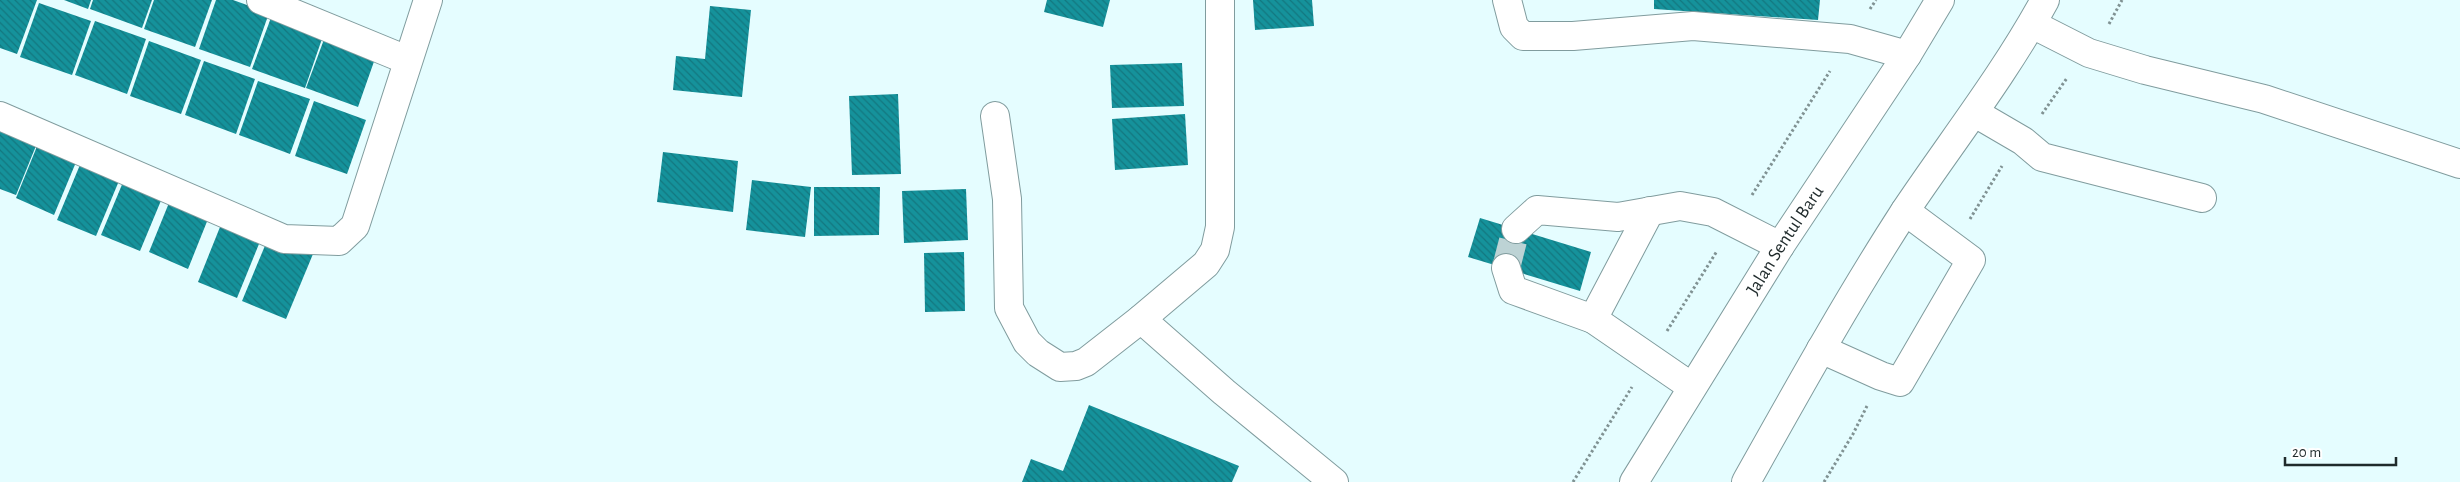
<svg xmlns="http://www.w3.org/2000/svg" width="2460" height="482" viewBox="0 0 2460 482" font-family="'Alegreya Sans',sans-serif">
<defs>
<pattern id="building-back-hatch" width="6" height="6" patternUnits="userSpaceOnUse" patternTransform="scale(1.25)"><rect width="6" height="6" fill="#15929b"/><path d="M-1 5l2 2M0 0l6 6M5-1l2 2" fill="none" stroke="#13777f"/></pattern>
</defs>
<rect width="100%" height="100%" fill="#e5fdff"/>
<g fill="url(#building-back-hatch)">
<polygon points="0,0 37,0 17,54 0,48"/>
<polygon points="64,0 91,0 88,9"/>
<polygon points="93,0 152,0 142,28 90,9"/>
<polygon points="154,0 212,0 195,47 144,29"/>
<polygon points="216,0 233,0 269,13 250,67 199,49"/>
<polygon points="1047,0 1110,0 1103,27 1044,12"/>
<polygon points="1253,0 1312,0 1314,26 1255,30"/>
<polygon points="1654,0 1820,0 1818,20 1654,9"/>
<polygon points="39,3 91,21 72,75 20,57"/>
<polygon points="710,6 751,10 742,97 673,90 676,56 705,59"/>
<polygon points="272,15 324,33 305,88 252,69"/>
<polygon points="95,21 146,39 127,94 75,75"/>
<polygon points="326,34 377,53 358,107 306,88"/>
<polygon points="149,41 201,60 181,114 130,96"/>
<polygon points="204,61 255,79 236,134 185,115"/>
<polygon points="1182,63 1184,106 1112,108 1110,65"/>
<polygon points="258,81 310,99 290,154 239,135"/>
<polygon points="898,94 901,174 852,175 849,96"/>
<polygon points="314,101 366,120 347,174 295,156"/>
<polygon points="1185,114 1188,165 1115,170 1112,119"/>
<polygon points="0,121 40,136 16,195 0,189"/>
<polygon points="40,139 79,155 54,215 16,198"/>
<polygon points="663,152 738,161 733,212 657,202"/>
<polygon points="82,160 121,176 96,236 57,220"/>
<polygon points="126,175 165,191 140,251 101,235"/>
<polygon points="752,180 811,187 805,237 746,230"/>
<polygon points="814,187 880,187 879,235 814,236"/>
<polygon points="966,189 968,240 904,243 902,191"/>
<polygon points="173,193 212,209 188,269 149,252"/>
<polygon points="1480,218 1591,252 1580,291 1468,257"/>
<polygon points="222,222 261,239 237,298 198,282"/>
<polygon points="269,236 313,254 286,319 242,301"/>
<polygon points="964,252 965,311 925,312 924,253"/>
<polygon points="1089,405 1239,466 1232,482 1022,482 1031,459 1063,471"/>
</g>
<g fill="none" stroke-linecap="round" stroke-linejoin="round">
<polyline stroke="#bdd3d5" stroke-width="28" stroke-dasharray="28 14" stroke-linecap="butt" points="1506,268 1516,229"/>
<g stroke="#809c9e" stroke-width="30">
<g id="minor">
<polyline points="261,0 407,60"/>
<polyline points="1220,0 1220,227 1215,250 1206,264 1141,319 1224,392 1334,482"/>
<polyline points="1507,0 1514,27 1523,36 1573,36 1693,26 1850,39 1907,55"/>
<polyline points="2032,24 2089,53 2145,70 2264,99 2460,164"/>
<polyline points="1975,113 2023,141 2042,157 2202,198"/>
<polyline points="0,116 284,239 339,241 355,226 428,0"/>
<polyline points="995,116 1007,199 1009,308 1027,342 1038,353 1060,367 1076,366 1086,362 1141,319"/>
<polyline points="1516,229 1537,210 1618,217 1680,206 1713,212 1780,246"/>
<polyline points="1506,268 1513,290 1593,319 1692,387"/>
<polyline points="1593,319 1650,211"/>
<polyline points="1821,349 1881,376 1900,382 1971,260 1905,211"/>
</g>
</g>
<g stroke="#809c9e" stroke-width="30">
<g id="major">
<path id="s1" d="M 1634,482 L 1780,246 L 1907,55 L 1940,0"/>
<path d="M 1746,482 C 1797,391 1848,299 1905,211 C 1952,141 2004,75 2045,0"/>
</g>
</g>
<g stroke="#809293" stroke-width="3" stroke-dasharray="2.5 2.5" stroke-linecap="butt">
<polyline points="1870,9 1876,0"/>
<polyline points="2109,24 2122,0"/>
<polyline points="2042,114 2067,78"/>
<polyline points="1752,195 1830,71"/>
<polyline points="1970,219 2002,166"/>
<polyline points="1667,331 1717,251"/>
<polyline points="1573,482 1632,387"/>
<polyline points="1824,482 1853,434 1867,406"/>
</g>
<use href="#minor" stroke="#fff" stroke-width="28"/>
<use href="#major" stroke="#fff" stroke-width="28"/>
</g>
<g text-anchor="middle" dominant-baseline="central" stroke-width="5" stroke-linejoin="round" paint-order="stroke">
<g font-size="19" fill="#1f2a2b" stroke="#fff">
<text stroke="none"><textPath href="#s1" startOffset="285">Jalan Sentul Baru</textPath></text>
</g>
</g>
<path d="M2285 457v8h111v-8" fill="none" stroke="#1f2a2b" stroke-width="2.5"/>
<text x="2292" y="457" font-size="15" fill="#1f2a2b" stroke="#ffffff" stroke-width="4" paint-order="stroke">20 m</text>
</svg>
